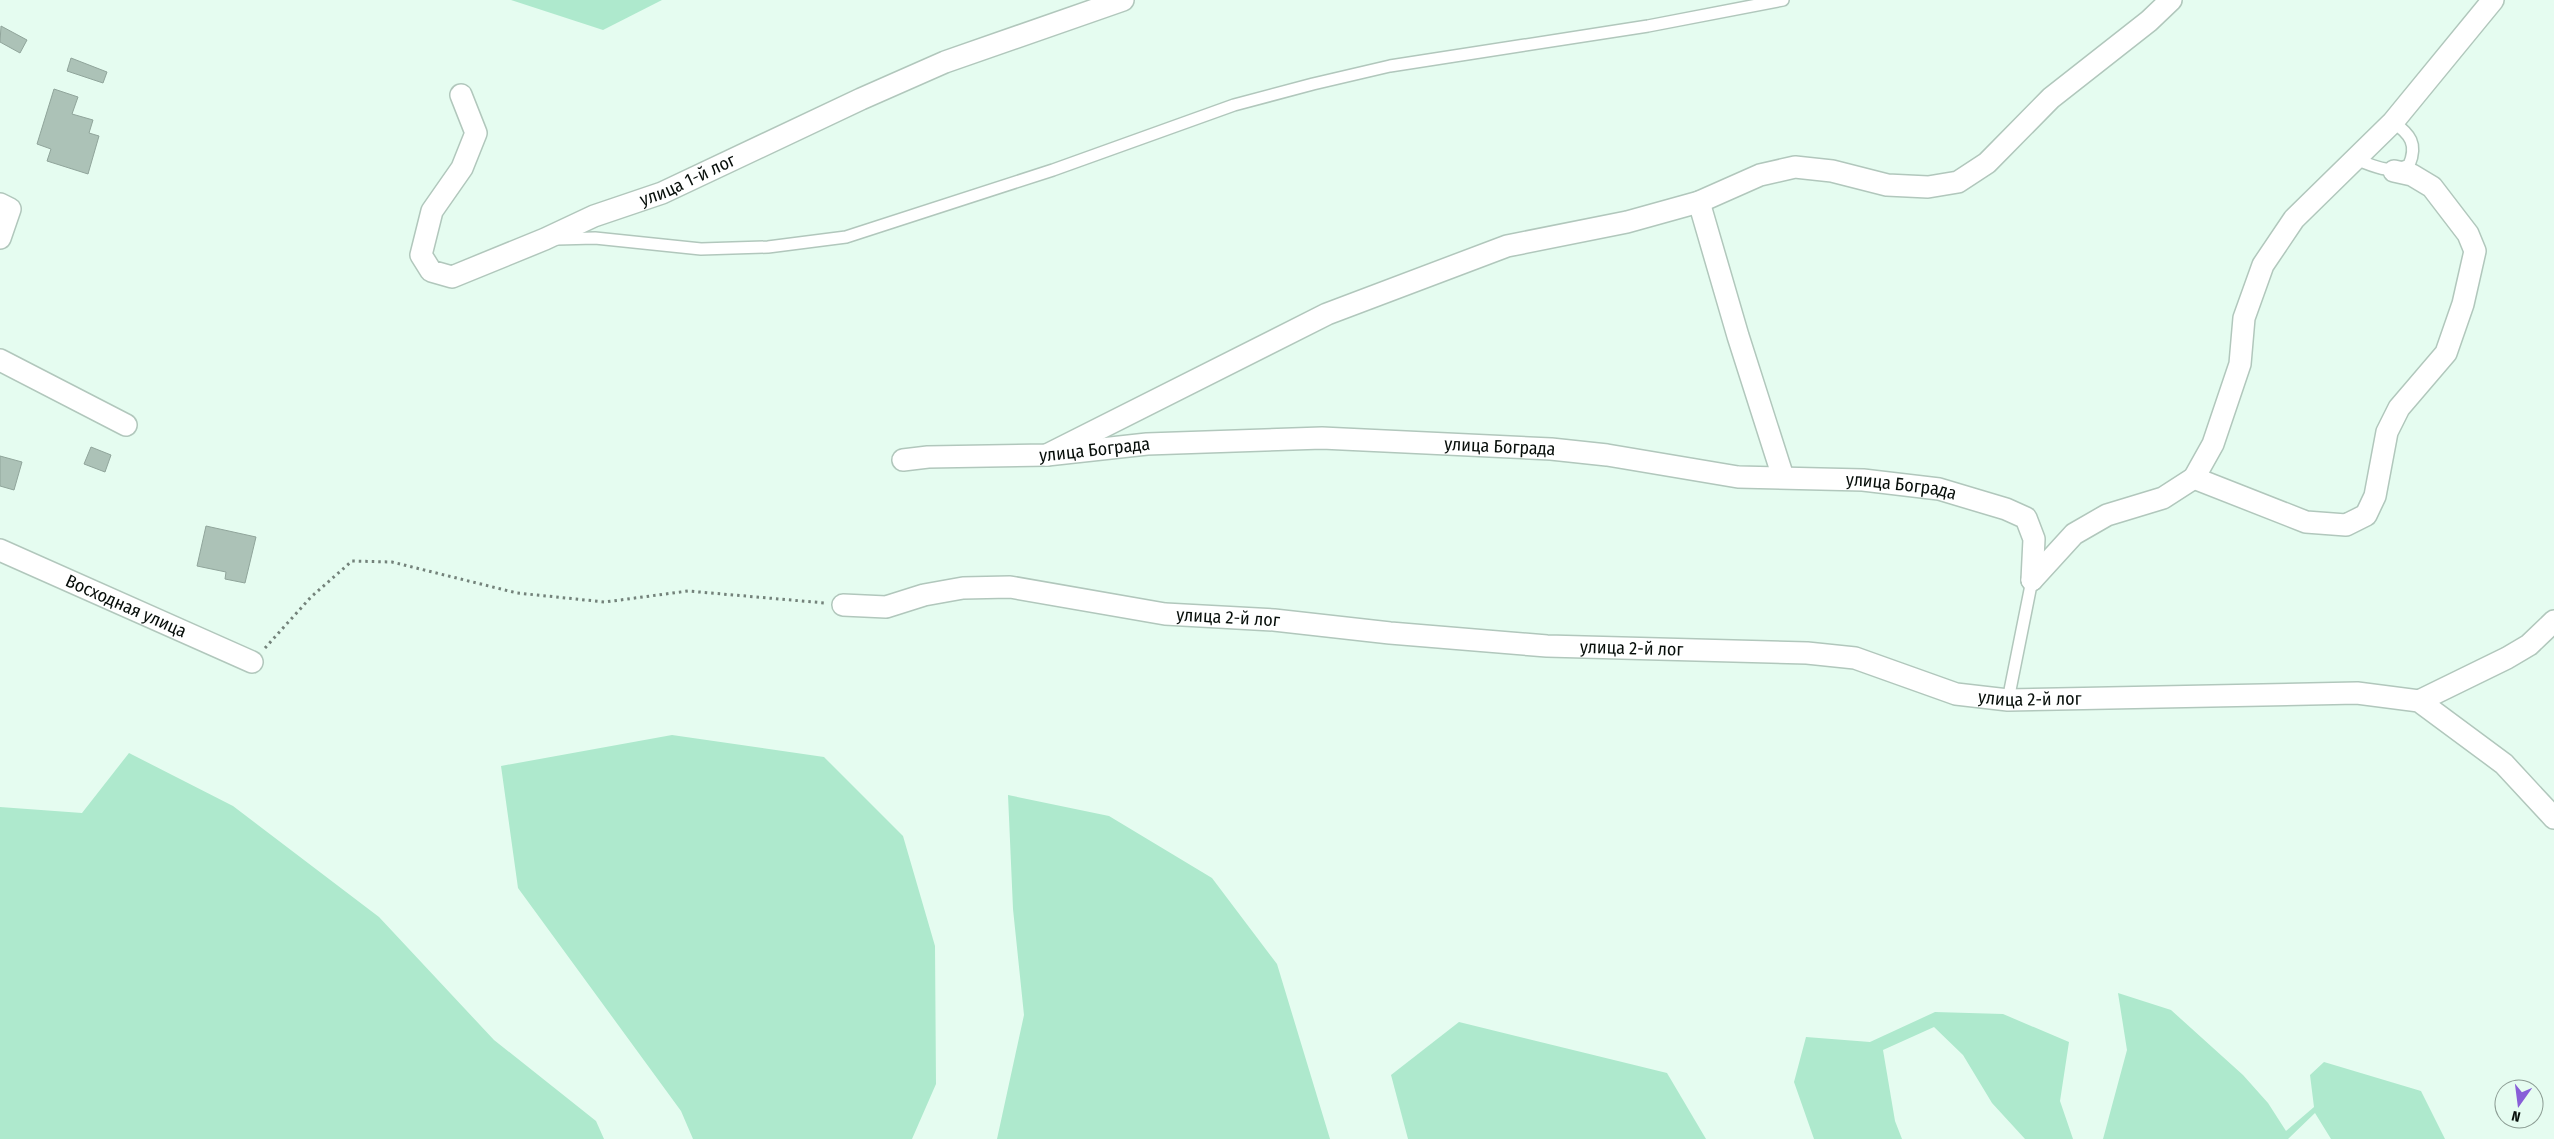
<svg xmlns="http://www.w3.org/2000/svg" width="2554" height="1139" viewBox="0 0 2554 1139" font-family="'Fira Sans Condensed',sans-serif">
<rect width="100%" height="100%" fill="#e5fcf0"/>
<g fill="#aee9cd">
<polygon points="511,0 662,0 603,30"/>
<polygon points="672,735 824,757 903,836 935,946 936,1084 912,1139 693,1139 681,1111 518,888 501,766"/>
<polygon points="129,753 233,806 379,917 494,1040 596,1121 604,1139 0,1139 0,807 82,813"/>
<polygon points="1008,795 1109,816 1212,878 1277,964 1330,1139 997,1139 1024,1015 1013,909"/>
<polygon points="2118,993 2171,1010 2243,1075 2268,1103 2286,1131 2314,1107 2310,1075 2324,1062 2421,1091 2445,1139 2331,1139 2315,1113 2288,1139 2103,1139 2127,1050"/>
<polygon points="1935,1012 2003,1014 2069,1042 2060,1101 2073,1139 2025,1139 1992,1103 1963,1055 1934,1027 1883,1050 1895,1121 1902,1139 1814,1139 1794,1082 1806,1037 1870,1042"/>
<polygon points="1459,1022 1667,1073 1706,1139 1408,1139 1391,1075"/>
</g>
<g fill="#acc2b7" stroke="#90a59b">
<polygon points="1,26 27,40 20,53 0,42"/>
<polygon points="71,58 107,72 103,83 67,71"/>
<polygon points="54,89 78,97 72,114 93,120 89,133 99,136 88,174 47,161 51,149 37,144"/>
<polygon points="91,447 111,455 105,472 84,464"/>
<polygon points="0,456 22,462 14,490 0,486"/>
<polygon points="206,526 256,537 245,583 225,579 226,572 197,566"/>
</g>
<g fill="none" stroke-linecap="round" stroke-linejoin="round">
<g stroke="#b1c7bc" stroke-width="14">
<g id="service">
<path d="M 2355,159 C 2377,167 2386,174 2409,165 C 2418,144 2410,134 2393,122"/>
<polyline points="557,239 595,238 701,249 768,247 846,237 1053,170 1234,105 1313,84 1390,66 1648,26 1783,0"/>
<polyline points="2008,700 2032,580"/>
</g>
</g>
<g stroke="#b1c7bc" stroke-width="24">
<g id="minor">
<path id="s1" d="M 461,95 L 476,133 L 462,168 L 432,211 L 421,255 L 431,271 L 452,277 L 545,239 L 594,216 L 662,193 L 861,99 L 945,62 L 1123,0"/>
<polyline points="1699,202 1738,336 1783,477"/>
<polyline points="0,204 10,209 0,238"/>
<polyline points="0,360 126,425"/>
<polyline points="1047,455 1327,314 1507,246 1627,222 1699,202 1760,175 1795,167 1832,171 1887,185 1928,187 1958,182 1987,163 2051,98 2149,21 2171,0"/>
<path id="s2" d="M 903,460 L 928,457 L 1047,455 L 1147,444 L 1322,438 L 1551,449 L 1607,455 L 1738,477 L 1863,480 L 1939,489 L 2006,509 L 2026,518 L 2034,539 L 2032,580"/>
<polyline points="2194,478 2306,522 2346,525 2366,515 2375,496 2387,432 2399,408 2446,353 2463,304 2475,251 2468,234 2432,187 2412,175 2394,171"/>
<path id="s3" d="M 0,550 L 252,662"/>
<polyline points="2032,580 2074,534 2107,515 2163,498 2194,478 2213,444 2240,364 2244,318 2263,265 2294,219 2393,122 2493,0"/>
<path id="s4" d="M 843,605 L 886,607 L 924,595 L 963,588 L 1010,587 L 1165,614 L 1274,620 L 1390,633 L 1547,646 L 1807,653 L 1855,658 L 1956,694 L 2008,700 L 2357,693 L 2419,701 L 2504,764 L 2554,818"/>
<polyline points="2419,701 2507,658 2529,645 2554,621"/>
</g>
</g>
<polyline stroke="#73827a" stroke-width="3" stroke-dasharray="2.5 4" stroke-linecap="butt" points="265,648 311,597 352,561 392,562 517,593 605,602 688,591 825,603"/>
<use href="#service" stroke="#fff" stroke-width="11"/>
<use href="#minor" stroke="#fff" stroke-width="21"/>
</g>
<g text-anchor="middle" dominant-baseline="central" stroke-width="4" stroke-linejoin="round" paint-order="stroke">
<g font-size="18" fill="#070e0a" stroke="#e5fcf0">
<text stroke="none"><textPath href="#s1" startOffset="472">улица 1-й лог</textPath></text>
<text stroke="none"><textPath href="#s2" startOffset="598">улица Бограда</textPath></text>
<text stroke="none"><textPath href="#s2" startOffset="192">улица Бограда</textPath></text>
<text stroke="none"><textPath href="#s2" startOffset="1002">улица Бограда</textPath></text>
<text stroke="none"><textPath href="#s3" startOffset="138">Восходная улица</textPath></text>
<text stroke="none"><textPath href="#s4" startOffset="390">улица 2-й лог</textPath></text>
<text stroke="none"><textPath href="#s4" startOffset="795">улица 2-й лог</textPath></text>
<text stroke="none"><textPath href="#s4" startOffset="1200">улица 2-й лог</textPath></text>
</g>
</g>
<g transform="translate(2519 1104) rotate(194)"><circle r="24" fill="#e5fcf0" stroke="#8c9d94"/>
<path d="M0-4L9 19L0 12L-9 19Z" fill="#885ed8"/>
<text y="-8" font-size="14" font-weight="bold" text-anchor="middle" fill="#070e0a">N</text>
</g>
</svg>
